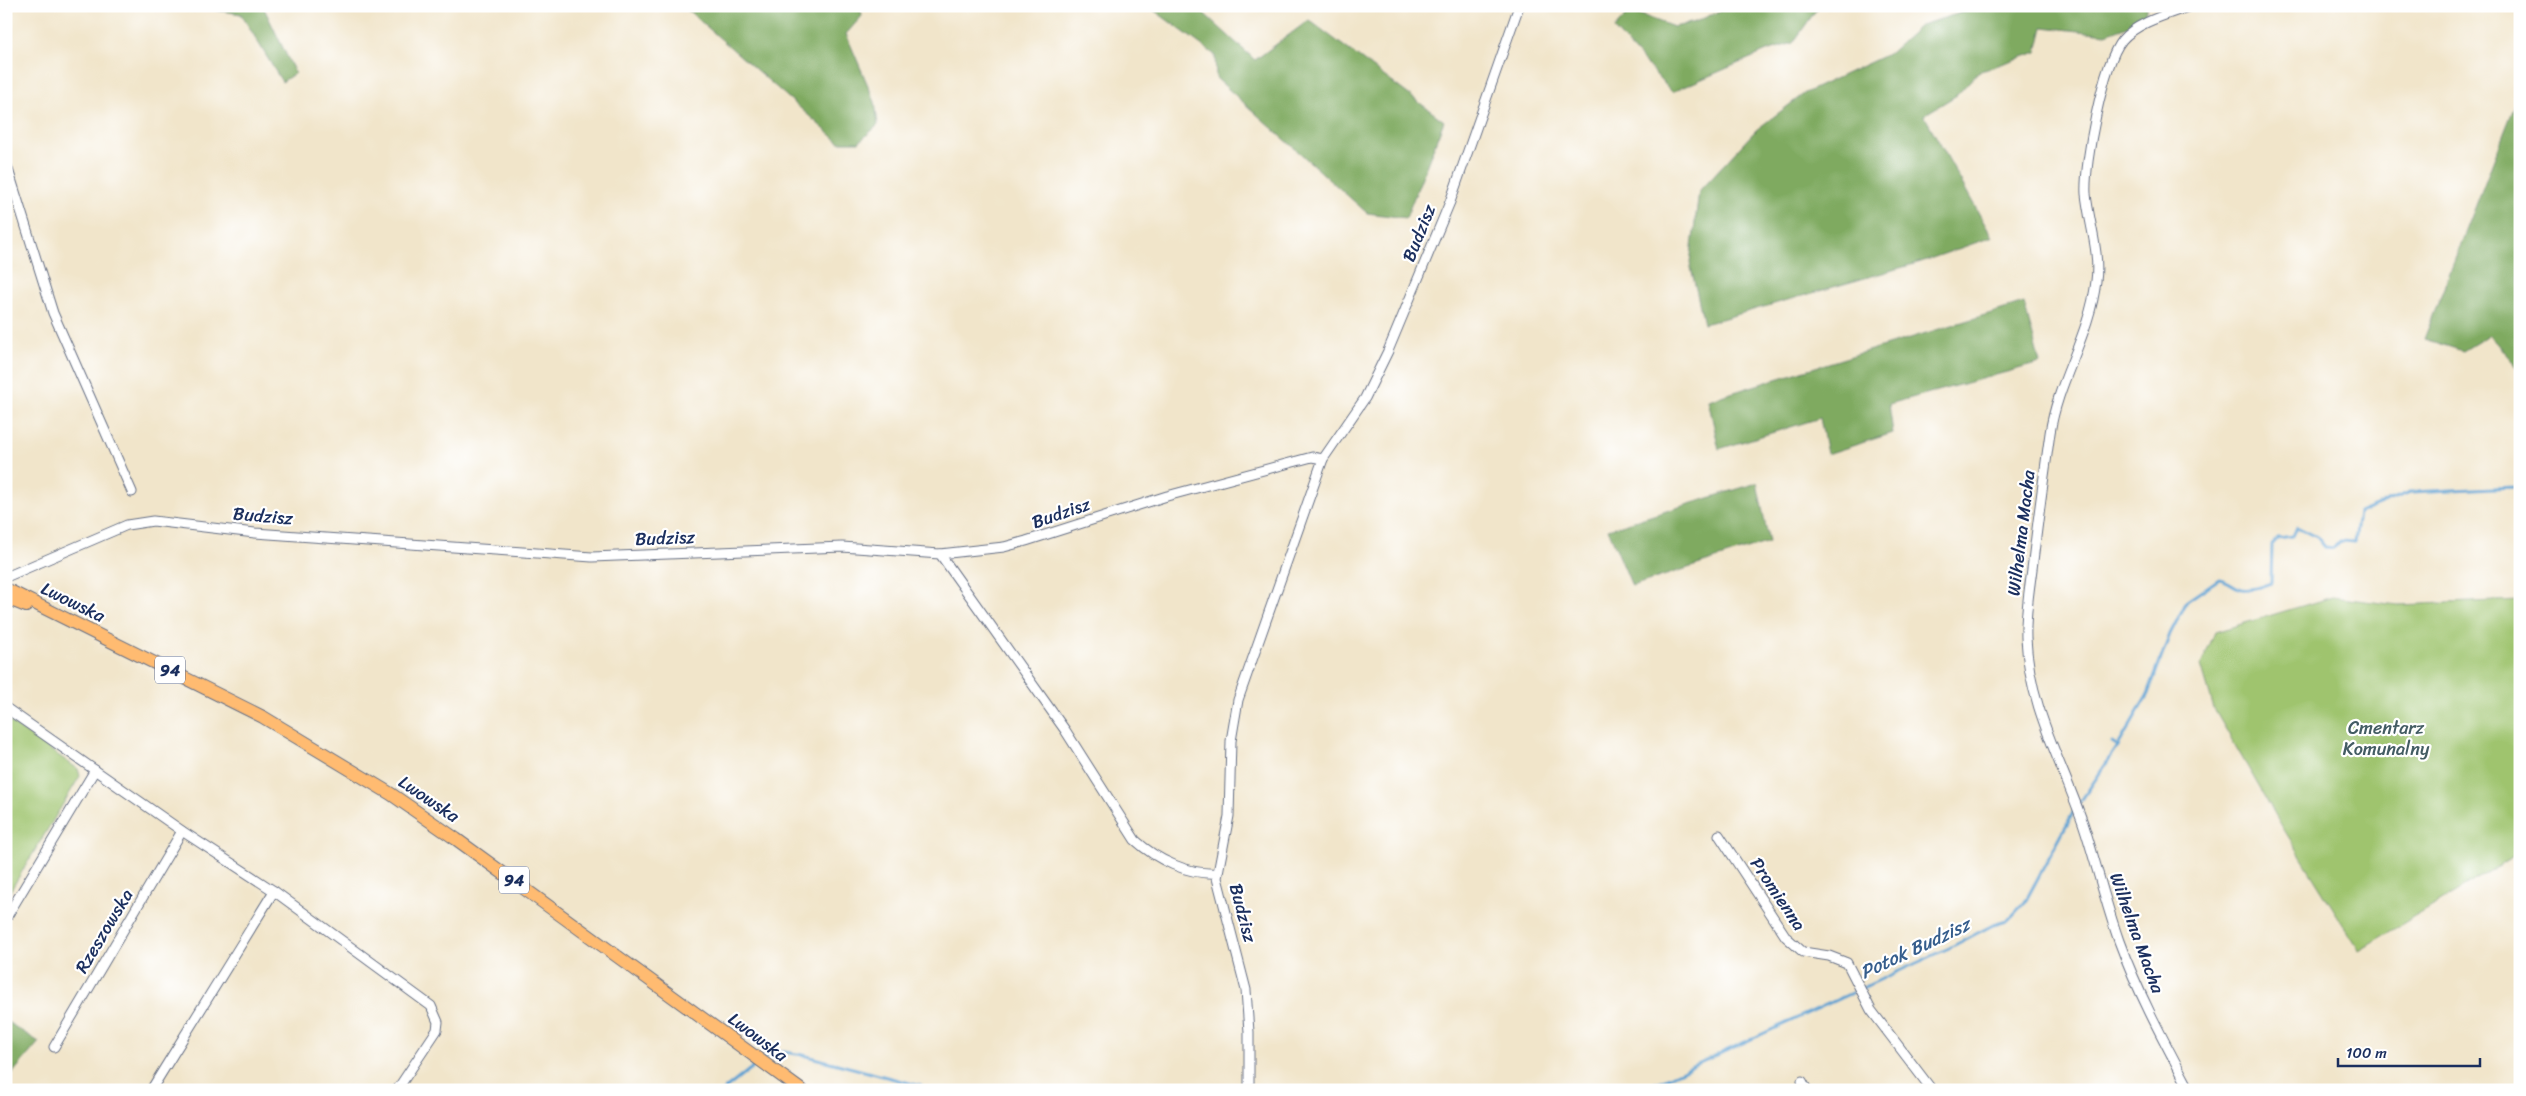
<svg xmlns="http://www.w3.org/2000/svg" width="2526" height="1096" viewBox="0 0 2526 1096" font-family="Sriracha,sans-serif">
<rect width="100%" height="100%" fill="#fff"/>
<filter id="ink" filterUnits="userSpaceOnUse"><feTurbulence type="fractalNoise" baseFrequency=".02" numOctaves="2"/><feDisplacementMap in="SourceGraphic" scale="10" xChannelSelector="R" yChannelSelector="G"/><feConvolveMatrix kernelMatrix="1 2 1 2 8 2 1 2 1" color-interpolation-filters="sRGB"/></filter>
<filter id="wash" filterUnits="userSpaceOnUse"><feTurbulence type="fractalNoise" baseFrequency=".0096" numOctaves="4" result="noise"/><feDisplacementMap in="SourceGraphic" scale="20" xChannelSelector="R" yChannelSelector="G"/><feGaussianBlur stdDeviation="1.12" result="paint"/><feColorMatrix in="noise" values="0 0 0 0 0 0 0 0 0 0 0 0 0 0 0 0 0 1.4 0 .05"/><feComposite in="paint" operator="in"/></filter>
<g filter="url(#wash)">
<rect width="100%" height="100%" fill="#f1e5ca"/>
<g fill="#9fc46e" stroke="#5d7a66">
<polygon points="2332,597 2398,605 2520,600 2520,853 2359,950 2283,828 2214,709 2201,665 2215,632"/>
<polygon points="6,719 78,769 80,776 6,898"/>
</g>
<g fill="#7faa61" stroke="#4d6c60">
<polygon points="214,6 263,6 295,73 282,82 241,14 215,10"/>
<polygon points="683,6 860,6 862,16 846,34 875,102 878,125 859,142 839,142"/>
<polygon points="1148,6 1196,6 1255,60 1309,20 1444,121 1406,218 1367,213 1216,78 1215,55"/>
<polygon points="1731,6 1819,6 1793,43 1767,51 1672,92 1614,29 1630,11 1674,27 1695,22"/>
<polygon points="1983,6 2148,6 2142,21 2106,34 2043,27 2037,52 1978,72 1957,95 1924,115 1992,237 1921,262 1704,324 1690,263 1699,191 1756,130 1805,93 1890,53 1921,25"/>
<polygon points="2520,92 2520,370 2489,335 2463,351 2424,339"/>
<polygon points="2024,303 2040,363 1889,404 1893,433 1827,454 1820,418 1719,449 1708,400"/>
<polygon points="1757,483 1769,542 1632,586 1608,529"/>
<polygon points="6,1021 39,1042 6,1081"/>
</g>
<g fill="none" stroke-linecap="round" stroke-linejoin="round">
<g stroke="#5da1d2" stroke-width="3">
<path d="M 2118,746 L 2148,694 L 2170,634 L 2187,601 L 2219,579 C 2228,580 2234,587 2242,589 C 2251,591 2263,586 2271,583 L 2272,545 L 2278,538 L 2293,536 L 2297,527 L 2317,537 L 2325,547 L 2334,548 L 2340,541 L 2355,542 L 2359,513 L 2410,492 L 2515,487 L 2520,483"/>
<polyline points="2079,804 2118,746 2112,742"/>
<polyline points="763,1059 778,1051 803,1055 921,1086 927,1090"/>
<polyline points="724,1090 758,1063"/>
<polyline points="1641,1090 1949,948 1993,925 2007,921 2012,916 2025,902 2075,809"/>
</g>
</g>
</g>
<g filter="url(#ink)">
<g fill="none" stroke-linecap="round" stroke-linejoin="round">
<g stroke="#666f84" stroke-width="11">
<g id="minor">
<polyline points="6,163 53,313 132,492"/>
<path d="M 940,554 L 1065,730 L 1135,840 C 1157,860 1188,875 1218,873"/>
<polyline points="6,577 127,525 153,521 255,533 592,557 842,547 940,554 1004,547 1026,541 1167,496 1312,457 1323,459"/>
<polyline points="6,708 182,831 274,891 431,1006 438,1022 437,1030 397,1090"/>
<polyline points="1719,835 1786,937 1803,952 1829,956 1847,963 1871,1010 1932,1090"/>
<polyline points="6,918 95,770"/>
<polyline points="54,1047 182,831"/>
<polyline points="1802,1081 1807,1090"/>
<polyline points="151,1090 274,891"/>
<polyline points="1249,1090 1249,1032 1246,990 1217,878 1229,816 1231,741 1238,700 1323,459 1365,398 1388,351 1450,202 1519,6"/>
<path d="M 2190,1090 C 2164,1041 2138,993 2119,941 C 2105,902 2096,862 2083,823 C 2061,760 2029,706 2026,638 C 2025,612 2030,587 2033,561 C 2038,519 2044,476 2050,433 C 2058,380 2090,335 2096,281 C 2100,252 2089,223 2086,194 C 2084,164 2103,63 2122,40 C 2137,22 2169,14 2190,6"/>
</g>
</g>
<g stroke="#666f84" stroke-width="14">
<g id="primary">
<polyline points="6,589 263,717 391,794 456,839 801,1090"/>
<polyline points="6,598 26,606"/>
</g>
</g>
<use href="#minor" stroke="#fff" stroke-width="9"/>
<use href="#primary" stroke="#ffbb71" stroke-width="12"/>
</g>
</g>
<g text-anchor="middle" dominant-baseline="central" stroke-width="4.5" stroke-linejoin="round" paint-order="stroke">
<g fill="#fff" stroke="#5f6d8e" stroke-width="1">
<rect x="155" y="656.5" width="30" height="27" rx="4"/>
<rect x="499" y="866.5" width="30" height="27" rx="4"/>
</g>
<g font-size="16" font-weight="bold" fill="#1b2f5e">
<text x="170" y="670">94</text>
<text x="514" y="880">94</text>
</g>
<g font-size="18" fill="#1b2f5e" stroke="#fff">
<text transform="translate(1419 233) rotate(-68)">Budzisz</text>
<text transform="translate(1061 513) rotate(-19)">Budzisz</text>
<text transform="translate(263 516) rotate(5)">Budzisz</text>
<text transform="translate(2021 533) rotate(-83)">Wilhelma Macha</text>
<text transform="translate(665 538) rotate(-2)">Budzisz</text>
<text transform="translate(73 602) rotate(26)">Lwowska</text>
<text transform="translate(429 799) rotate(34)">Lwowska</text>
<text transform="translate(1778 894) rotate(56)">Promienna</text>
<text transform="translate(1243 913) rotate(75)">Budzisz</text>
<text transform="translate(104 931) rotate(-59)">Rzeszowska</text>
<text transform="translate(2137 933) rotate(70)">Wilhelma Macha</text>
<text transform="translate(758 1037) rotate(37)">Lwowska</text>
</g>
<g font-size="18" fill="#435c63" stroke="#fff">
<text x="2386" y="728">Cmentarz<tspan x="2386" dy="21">Komunalny</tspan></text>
</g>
<g font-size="19" font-style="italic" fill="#355d8c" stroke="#fff">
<text transform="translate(1915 948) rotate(-25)">Potok Budzisz</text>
</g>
</g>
<rect width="2526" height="1096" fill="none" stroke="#fff" stroke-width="25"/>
<path d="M2338 1058v8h142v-8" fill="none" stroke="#1b2f5e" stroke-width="2.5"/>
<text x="2346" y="1058" font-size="15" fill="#1b2f5e" stroke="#ffffff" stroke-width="4" paint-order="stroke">100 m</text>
</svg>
